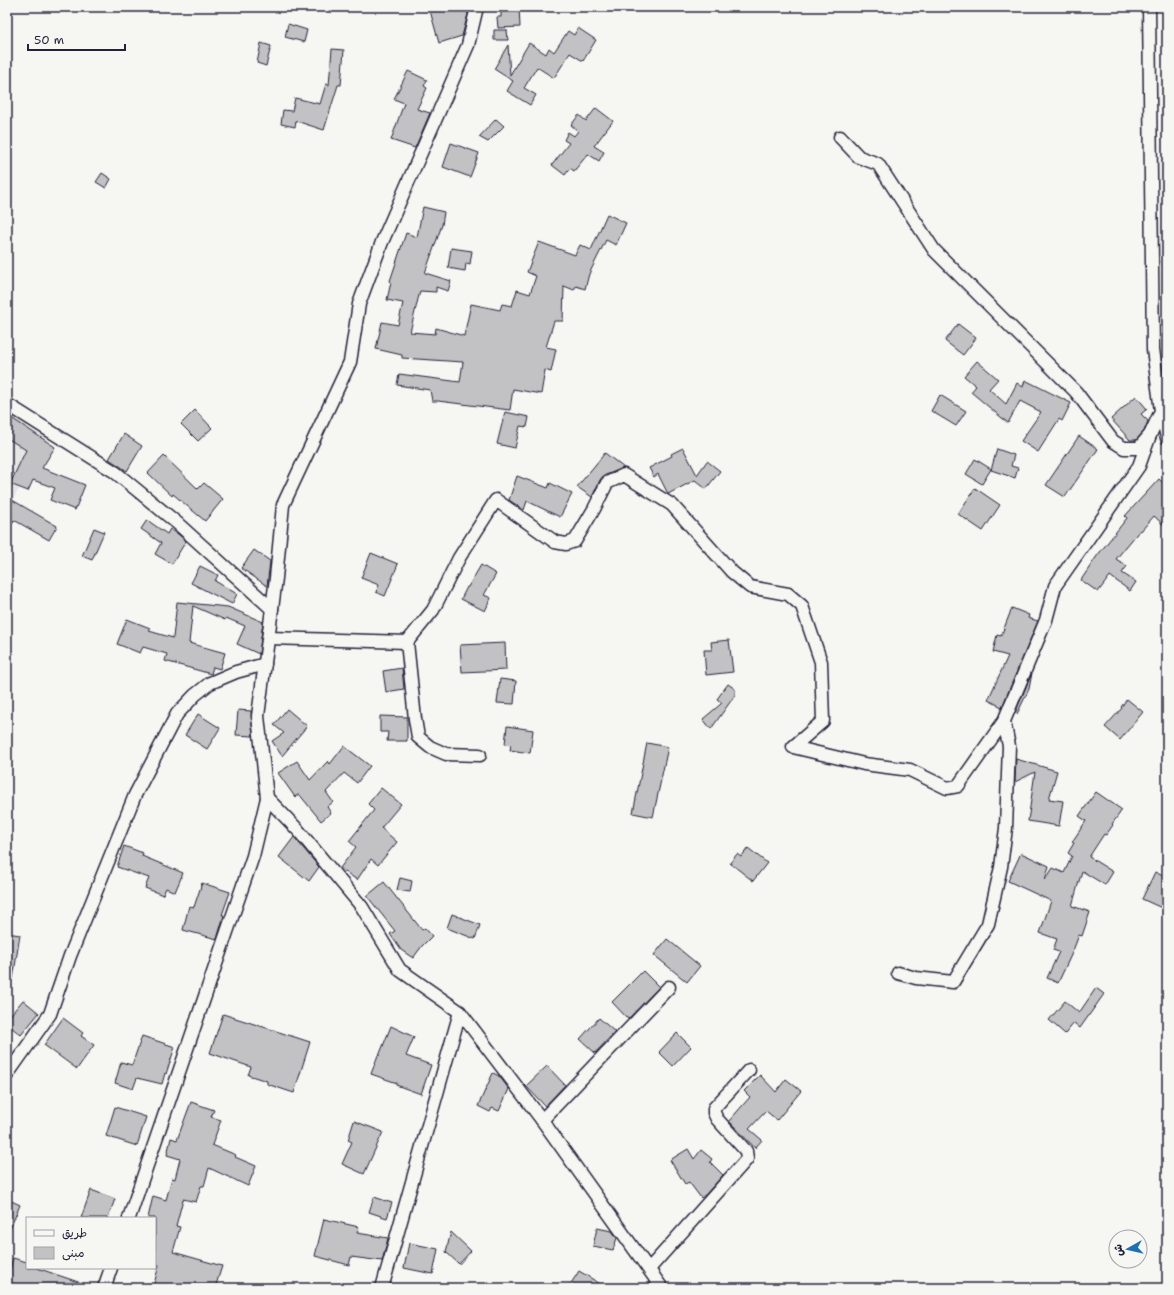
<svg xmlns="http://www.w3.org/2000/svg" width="1174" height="1295" viewBox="0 0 1174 1295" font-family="'Shantell Sans','Playpen Sans Arabic',sans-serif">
<rect width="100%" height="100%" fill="#f6f6f2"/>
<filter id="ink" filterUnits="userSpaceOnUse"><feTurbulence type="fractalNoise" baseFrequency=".025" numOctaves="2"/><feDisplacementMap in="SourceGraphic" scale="8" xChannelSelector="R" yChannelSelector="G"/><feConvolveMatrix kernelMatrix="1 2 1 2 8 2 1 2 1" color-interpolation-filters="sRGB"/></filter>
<g filter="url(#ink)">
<polygon fill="#e6e6e4" points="7,412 49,437 7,510"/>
<g fill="#c2c2c4" stroke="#22223b">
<polygon points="429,7 466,7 468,14 462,36 439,43"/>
<polygon points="501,7 519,7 520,27 498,28 497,17 501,17"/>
<polygon points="288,24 307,30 304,42 285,37"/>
<polygon points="578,28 596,40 583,61 570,53 554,78 537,67 524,88 536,95 530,105 507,91 513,81 494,69 508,45 510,75 529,43 546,54 549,48 554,52 568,31 574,35"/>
<polygon points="494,30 507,30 508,40 494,40"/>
<polygon points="261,43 271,46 266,66 257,63"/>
<polygon points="332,49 344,50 341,85 338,85 324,130 296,121 295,127 281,124 283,110 292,111 295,98 320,104 326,84 329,85"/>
<polygon points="408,71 427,80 424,86 427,88 417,109 430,113 415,148 391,140 404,103 394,99"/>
<polygon points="596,108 613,121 594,146 604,152 599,161 588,154 574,171 570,168 565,175 552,165 569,143 564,140 568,132 574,136 578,131 571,125 579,115 586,121"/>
<polygon points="496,119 504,126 488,142 479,137"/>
<polygon points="451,143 479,153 470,177 443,167"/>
<polygon points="102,173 111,179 106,188 96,182"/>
<polygon points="423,207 444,212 442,225 425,273 451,281 448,291 436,287 436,292 420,291 410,332 435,334 436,328 464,336 471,304 500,310 502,304 512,306 517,290 530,294 536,276 527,272 539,242 575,255 580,245 591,250 607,214 626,223 616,245 606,240 589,274 585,289 576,286 574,290 564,286 563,321 554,321 546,347 556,349 551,372 545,370 541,394 513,389 510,410 438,401 432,401 430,390 397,385 399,374 460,382 463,362 402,358 402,355 376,349 382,322 398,325 403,303 387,300 391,282 390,281 406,233 417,237"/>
<polygon points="451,248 472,251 470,264 466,263 465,271 448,268"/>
<polygon points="958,324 976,338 963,355 945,341"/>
<polygon points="977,361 998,379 989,389 1006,404 1017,383 1023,387 1025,380 1071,403 1062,421 1059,419 1038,452 1021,441 1041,412 1020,401 1008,423 971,392 976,386 964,376"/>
<polygon points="940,395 966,411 956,426 931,411"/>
<polygon points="1136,396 1147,409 1141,414 1148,421 1144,431 1136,440 1130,440 1111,419"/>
<polygon points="195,410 212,428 198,441 181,424"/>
<polygon points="505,412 529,417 527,427 520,426 515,448 497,444"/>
<polygon points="7,415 55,447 42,468 85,485 75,510 50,500 55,488 33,480 28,491 10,484 26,450 7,438"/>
<polygon points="124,434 142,446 127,471 109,459"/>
<polygon points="1079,436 1098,449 1065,497 1046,485"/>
<polygon points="683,448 697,475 707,461 720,471 706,489 695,480 668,494 658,474 654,477 649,468 672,456 671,454"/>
<polygon points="997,449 1014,455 1011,466 1018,468 1015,478 991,470"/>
<polygon points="605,453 624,468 603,476 600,480 592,497 577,487"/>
<polygon points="164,456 198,489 204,483 223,499 205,521 173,494 172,496 148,473"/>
<polygon points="975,459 991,469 982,484 966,474"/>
<polygon points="517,476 548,488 550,483 572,494 560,517 527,501 524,510 509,500"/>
<polygon points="1159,479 1167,487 1167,528 1154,516 1141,531 1140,530 1116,559 1127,566 1122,573 1136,582 1130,591 1110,576 1098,592 1081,580 1097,556 1127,518 1125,516"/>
<polygon points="975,488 1000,505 983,531 958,514"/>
<polygon points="7,497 57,526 49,540 14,520 7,534"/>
<polygon points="147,520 167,534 170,529 178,534 186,541 172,564 155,554 161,543 141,529"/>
<polygon points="94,528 104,532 92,560 82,556"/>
<polygon points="254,550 270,561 267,586 241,568"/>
<polygon points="371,553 398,564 385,596 376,592 379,585 361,578"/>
<polygon points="481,565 496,574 484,595 491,598 485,611 461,599 467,587 468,587"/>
<polygon points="200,566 218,575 215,581 237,594 232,604 191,583"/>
<polygon points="177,602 228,607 263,622 259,654 237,644 245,626 226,618 225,620 193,606 189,643 225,653 220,669 213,667 211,674 165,661 167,654 143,647 140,653 117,644 127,619 150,628 149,631 173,638"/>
<polygon points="1012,608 1029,615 1028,618 1038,621 1002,707 988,700 1008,656 993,652 997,635 1001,636"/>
<polygon points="729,640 733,672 706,675 704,650 712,650 711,642"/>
<polygon points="505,643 506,670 462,672 460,645"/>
<polygon points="402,668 404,689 386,692 383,671"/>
<polygon points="1032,673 1029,689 1017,714 1015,713"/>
<polygon points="500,679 516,681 514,704 497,703"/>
<polygon points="728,684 735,689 735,695 711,729 703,719 722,703 717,699"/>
<polygon points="1127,699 1143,712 1120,740 1105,727 1122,708 1121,707"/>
<polygon points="287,709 307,726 282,756 272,741 284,733 274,725"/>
<polygon points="238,710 251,711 253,736 236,735"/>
<polygon points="198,714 220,728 207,749 185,735"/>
<polygon points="380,716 407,717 407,741 387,741 388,732 380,732"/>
<polygon points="507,726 533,730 530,753 510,750 511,745 505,744"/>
<polygon points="647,743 668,747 653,817 633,813"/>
<polygon points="344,746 370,766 357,783 344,773 326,792 333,802 327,807 331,813 321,821 299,794 295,797 278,773 297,761 310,780 328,761 330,764"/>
<polygon points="1016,759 1057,771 1049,799 1063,801 1059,826 1028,821 1035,772 1015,782"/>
<polygon points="381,788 401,804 381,828 397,842 378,865 371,859 357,880 340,868 356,847 349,841 374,810 368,804"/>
<polygon points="1096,792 1122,810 1112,824 1113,825 1106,835 1104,834 1089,857 1113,872 1105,885 1082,871 1072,906 1090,912 1082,936 1079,935 1072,953 1058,983 1047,978 1059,952 1053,950 1057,939 1040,933 1051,901 1008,881 1021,853 1049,866 1045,880 1053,868 1064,873 1072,856 1068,853 1074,843 1072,842 1086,821 1079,816"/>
<polygon points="294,837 319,867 309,881 279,857"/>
<polygon points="124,846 143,853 142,856 183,873 175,892 166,888 163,895 145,888 149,878 117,867"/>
<polygon points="748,848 767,863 753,881 730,863 737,854 741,857"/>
<polygon points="1155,872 1167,878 1167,902 1164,909 1142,899"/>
<polygon points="400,878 412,881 410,892 397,890"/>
<polygon points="384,882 422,930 425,928 432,936 422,946 413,958 401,950 390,934 395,931 367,896"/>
<polygon points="202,883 230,892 222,915 224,915 217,939 183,930 189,906 194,907"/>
<polygon points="452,914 480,925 475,939 447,928"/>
<polygon points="7,933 20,935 13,979 7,978"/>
<polygon points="667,939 700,966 687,982 654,955"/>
<polygon points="643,971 659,987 628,1019 612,1002"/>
<polygon points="1096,988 1104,994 1080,1028 1074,1023 1065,1034 1049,1020 1065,1001 1079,1013"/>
<polygon points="23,1000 39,1013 21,1035 7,1024 7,1019"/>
<polygon points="223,1014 310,1042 294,1093 267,1084 267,1081 248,1075 251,1067 210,1053"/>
<polygon points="63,1018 83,1033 81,1036 94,1045 77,1069 44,1045"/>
<polygon points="599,1018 615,1032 595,1053 580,1039"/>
<polygon points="391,1026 414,1037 406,1056 431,1065 421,1094 396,1085 397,1083 371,1074 378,1055 379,1056"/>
<polygon points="677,1033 691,1047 673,1066 659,1052"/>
<polygon points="142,1036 175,1047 166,1074 165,1073 162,1084 137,1078 133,1089 115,1083 121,1062 132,1065"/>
<polygon points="547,1066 565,1085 545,1106 526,1086"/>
<polygon points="493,1073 499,1076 509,1089 499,1111 492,1108 490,1112 478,1106"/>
<polygon points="760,1075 776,1092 786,1079 801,1091 777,1120 766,1111 749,1129 762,1140 755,1148 729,1121 750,1097 744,1091"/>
<polygon points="191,1102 214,1110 211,1117 221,1120 212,1145 236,1155 235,1157 256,1166 248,1186 209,1168 204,1186 201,1186 196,1202 183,1199 176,1226 180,1227 173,1252 222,1266 215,1288 153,1288 159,1265 155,1264 155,1218 148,1218 153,1196 166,1200 172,1178 175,1179 180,1159 167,1155 171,1138 177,1140"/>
<polygon points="115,1107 146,1117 137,1146 106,1136"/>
<polygon points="354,1121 383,1132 364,1174 342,1164 352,1142 348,1140"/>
<polygon points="688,1149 694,1159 701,1150 712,1159 710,1162 723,1175 706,1194 701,1198 689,1182 685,1184 670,1160"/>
<polygon points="91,1190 115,1199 108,1218 81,1218"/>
<polygon points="374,1197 392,1203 387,1218 369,1212"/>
<polygon points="7,1199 20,1205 7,1236"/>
<polygon points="324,1219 359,1227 357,1233 388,1238 382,1261 351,1257 349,1265 315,1256"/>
<polygon points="597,1228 612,1231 617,1238 613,1250 593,1246"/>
<polygon points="451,1232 471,1251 459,1264 446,1252"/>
<polygon points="409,1243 438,1249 433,1274 404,1268"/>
<polygon points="13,1258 27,1262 27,1268 37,1268 90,1286 89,1288 9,1288 11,1282 7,1281"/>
<polygon points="579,1271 607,1288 568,1288"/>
</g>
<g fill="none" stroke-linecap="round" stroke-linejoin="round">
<g stroke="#22223b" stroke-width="15">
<g id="minor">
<polyline points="1149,7 1153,349 1161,411 1167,438"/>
<polyline points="840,137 859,157 878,164 934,250 1076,392 1113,441 1124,448 1139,448 1150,435 1161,411"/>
<polyline points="7,404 115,472 177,523 272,609"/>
<polyline points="269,638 407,642 433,610 459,558 496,500 555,542 566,544 575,541 594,509 607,483 624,475 672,505 732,572 750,587 788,594 802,606 821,662 823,721 793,747 864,764 910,770 947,788 958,786 1004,721"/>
<polyline points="407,642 415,719 418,737 430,747 446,754 480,755"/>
<polyline points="267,798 298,830 362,907 400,970 460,1012 542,1120 662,1288"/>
<polyline points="898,973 916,978 953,982 988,924 1001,867 1006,828 1009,746 1004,721 1046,620 1055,586 1139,466 1150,435"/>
<polyline points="7,1075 50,1014 70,956 135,795 177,714 195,695 210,683 236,672 265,664"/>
<polyline points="542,1120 669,987"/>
<polyline points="129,1218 253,856 267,798 258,716 276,578 283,505 350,362 359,304 382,242 468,45 477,7"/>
<polyline points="649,1269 747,1159 746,1151 717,1119 714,1113 714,1108 749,1070"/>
<polyline points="104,1288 111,1268"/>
<polyline points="382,1288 460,1012"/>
</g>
</g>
<use href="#minor" stroke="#f6f6f2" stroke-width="12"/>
</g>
</g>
<rect width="1174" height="1295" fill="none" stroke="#f6f6f2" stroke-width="24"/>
<rect x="12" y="12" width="1150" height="1271" fill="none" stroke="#22223b" stroke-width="1.5" filter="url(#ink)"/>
<rect x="26" y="1217" width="130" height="52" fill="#f6f6f2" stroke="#a1a1a9"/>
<rect x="34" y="1230" width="20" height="6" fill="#f6f6f2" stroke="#a1a1a9"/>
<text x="62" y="1237" font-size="12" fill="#22223b">طريق</text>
<rect x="34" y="1247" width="20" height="12" fill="#c2c2c4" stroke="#a1a1a9"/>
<text x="62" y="1257" font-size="12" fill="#22223b">مبنى</text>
<g transform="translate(1128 1249) rotate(262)"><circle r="19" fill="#f6f6f2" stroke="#a1a1a9"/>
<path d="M0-3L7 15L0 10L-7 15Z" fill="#1f6fb2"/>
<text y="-6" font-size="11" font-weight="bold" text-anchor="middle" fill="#22223b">ش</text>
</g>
<path d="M28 44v6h97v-6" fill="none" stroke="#22223b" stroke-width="2"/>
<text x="34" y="44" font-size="12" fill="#22223b" stroke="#f6f6f2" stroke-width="3" paint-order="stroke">50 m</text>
</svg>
